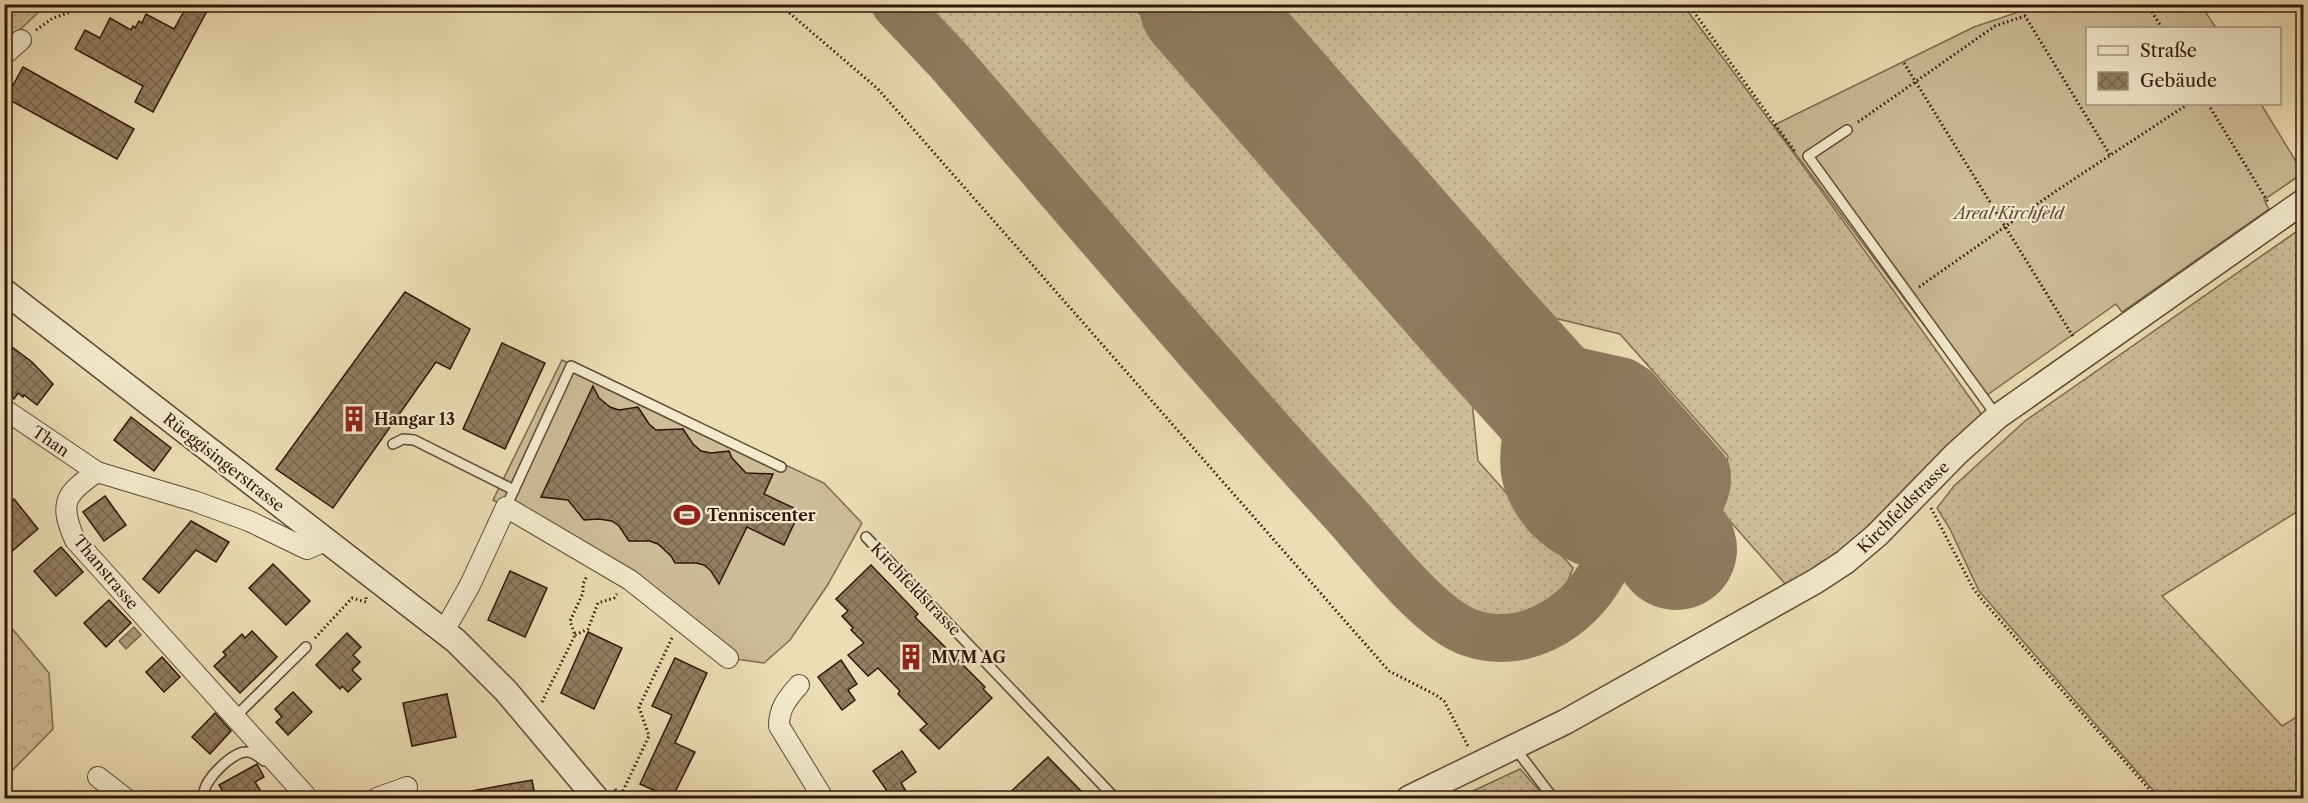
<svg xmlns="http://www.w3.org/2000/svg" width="2308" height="803" viewBox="0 0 2308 803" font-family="'Libre Caslon Text',serif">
<defs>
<pattern id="grass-dots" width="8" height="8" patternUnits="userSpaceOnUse" patternTransform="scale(1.5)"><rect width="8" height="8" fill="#ccbc97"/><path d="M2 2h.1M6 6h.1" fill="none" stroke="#b0a181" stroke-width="1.8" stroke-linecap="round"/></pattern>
<pattern id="forest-crowns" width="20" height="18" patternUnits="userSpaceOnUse" patternTransform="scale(1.5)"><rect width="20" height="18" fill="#ccbc97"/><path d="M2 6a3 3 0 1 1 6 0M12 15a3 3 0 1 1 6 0" fill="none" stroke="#b0a181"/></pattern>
<pattern id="water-waves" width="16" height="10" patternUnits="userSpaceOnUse" patternTransform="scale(1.5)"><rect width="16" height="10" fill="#ac9a7a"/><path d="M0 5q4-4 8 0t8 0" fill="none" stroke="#8c7d62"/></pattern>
<pattern id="building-cross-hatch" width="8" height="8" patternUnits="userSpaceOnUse" patternTransform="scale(1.5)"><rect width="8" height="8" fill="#927e62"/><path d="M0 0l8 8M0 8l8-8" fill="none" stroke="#78664f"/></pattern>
</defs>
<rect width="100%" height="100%" fill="#ecdeb4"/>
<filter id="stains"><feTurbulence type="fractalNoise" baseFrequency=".00333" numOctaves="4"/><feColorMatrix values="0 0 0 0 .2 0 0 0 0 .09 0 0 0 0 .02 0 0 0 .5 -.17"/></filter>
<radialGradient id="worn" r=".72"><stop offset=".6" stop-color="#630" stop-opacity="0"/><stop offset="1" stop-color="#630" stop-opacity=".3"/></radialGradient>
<g fill="url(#grass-dots)" stroke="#7e6950" stroke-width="1.5">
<polygon points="5,5 51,5 45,6 5,44"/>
<path d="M 917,5 L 1132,5 L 1471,390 L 1478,461 L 1573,568 C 1561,608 1515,630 1475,620 C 1464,617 1455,611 1446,605 Z"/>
<path d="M 1276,5 L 1683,5 C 1784,138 1883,275 1980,412 L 1982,418 L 1876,524 L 1838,555 L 1788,587 L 1721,511 L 1728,456 L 1620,334 L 1550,317 Z"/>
<polygon points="2303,227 2303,508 2162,596 2282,726 2303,713 2303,798 2160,798 1979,591 1950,529 1937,508 1954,486 2025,421"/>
<polygon points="1520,769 1546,798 1458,798"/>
</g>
<polygon fill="url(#forest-crowns)" stroke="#7e6950" stroke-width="1.5" points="5,620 49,673 53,729 5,778"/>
<g fill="#ccbc97" stroke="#7e6950" stroke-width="1.5">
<polygon points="2039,5 2201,5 2216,28 2088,28 2088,104 2261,104 2303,173 2264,200 2269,209 2122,312 2116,304 1980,400 1774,125 1974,27"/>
<polygon points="562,360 824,483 862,523 827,586 790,640 764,663 728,658 630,580 493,500"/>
</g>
<polygon fill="url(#water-waves)" stroke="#7a654d" stroke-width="1.5" points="134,627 141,635 126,649 119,641"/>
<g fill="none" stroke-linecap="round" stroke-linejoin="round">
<g stroke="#8e7a5f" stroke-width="48">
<path d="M 895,4 L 948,60 C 1080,212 1209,366 1345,514 C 1375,547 1429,618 1468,632 C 1522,652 1577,619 1603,571 C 1627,526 1606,484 1587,443"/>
<path d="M 1501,348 L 1511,355 L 1521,359 L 1624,382 L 1635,389 L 1706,470 C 1711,491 1697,509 1684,523 C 1635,573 1548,545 1527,481 C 1516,445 1542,404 1523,373"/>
</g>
<polyline stroke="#8e7a5f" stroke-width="122" points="1200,4 1477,321 1587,443 1676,549"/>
</g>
<g fill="url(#building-cross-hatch)" stroke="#30160a" stroke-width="1.5">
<polygon points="188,4 200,4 208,9 153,112 135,102 143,86 75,49 85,30 100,38 110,18 131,30 133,26 135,28 139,21 142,23 146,14 174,29"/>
<polygon points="23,67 134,129 117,159 6,98"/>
<polygon points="405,292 470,329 450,369 436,362 333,508 276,469"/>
<polygon points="4,341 32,362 53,384 37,405 24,395 23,397 18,393 14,399 4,391"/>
<polygon points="502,343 545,363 505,449 463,429"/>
<polygon points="593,386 599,398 610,407 619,410 638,407 649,424 656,430 683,429 693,444 701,451 711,453 729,451 732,458 746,473 773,474 764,494 800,511 784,545 747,527 719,584 711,571 704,565 696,563 675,563 671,556 658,544 650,541 629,541 619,526 612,521 599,519 584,520 568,500 541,497"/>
<polygon points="131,417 171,448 154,471 114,440"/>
<polygon points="105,496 126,525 104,541 83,512"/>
<polygon points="14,499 38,529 10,553 4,545 4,507"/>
<polygon points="191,521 229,542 216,562 196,550 159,593 143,579"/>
<polygon points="61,547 83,572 56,596 34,571"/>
<polygon points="273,564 310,601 286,625 249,588"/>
<polygon points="871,565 918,614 915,617 985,687 983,689 992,698 939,749 920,730 927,724 898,694 900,691 878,668 868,676 848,655 864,643 851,630 853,628 842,616 848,611 836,599"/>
<polygon points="510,571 547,588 525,637 488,620"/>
<polygon points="109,600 131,623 106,647 84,623"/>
<polygon points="252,631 277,657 240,693 214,666 226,655 223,652 242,634 245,638"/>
<polygon points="588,632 622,648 594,709 561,693"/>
<polygon points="347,633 361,647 353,655 360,662 352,670 361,679 348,692 342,686 340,689 316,665"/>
<polygon points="162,657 180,677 164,692 146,672"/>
<polygon points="675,658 707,673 675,743 695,752 672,798 640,784 672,715 652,706"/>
<polygon points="841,660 857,684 848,690 855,700 842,710 818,677"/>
<polygon points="293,692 312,712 288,735 276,722 282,717 275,709"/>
<polygon points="447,694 456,737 412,746 403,703"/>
<polygon points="215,713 231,731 210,754 192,737"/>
<polygon points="902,751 916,772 901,783 906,791 896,798 892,798 873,771"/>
<polygon points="1048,757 1081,791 1074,798 1004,798"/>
<polygon points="257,764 264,777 255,782 265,798 227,798 219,785"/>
<polygon points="532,780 534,790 527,798 472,798 471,791"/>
</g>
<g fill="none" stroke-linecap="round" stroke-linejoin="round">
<g stroke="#5f4834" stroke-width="12">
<g id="service">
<polyline points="1847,130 1808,156 1996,415"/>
<polyline points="393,444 403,439 414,440 514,490"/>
<polyline points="506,507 571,366 781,467"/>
<polyline points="866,537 1115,798"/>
<polyline points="235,717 306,647"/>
<polyline points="1515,748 1553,798"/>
<path d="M 208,798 L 204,793 C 205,779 233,751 247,752 C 254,752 259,757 264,761"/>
</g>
</g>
<g stroke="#5f4834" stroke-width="22">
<g id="minor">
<polyline points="4,55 21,40"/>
<polyline points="4,409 97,472"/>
<polyline points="444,631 470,585 506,507 630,580 728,658"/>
<path d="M 799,685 C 788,698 779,707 779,726 L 823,798"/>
<polyline points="98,777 125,798"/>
<path d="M 306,796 L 75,540 C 59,504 64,494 97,472 L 194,501 L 249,521 L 307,549 L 325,541"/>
<polyline points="377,798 407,787"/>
</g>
</g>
<g stroke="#5f4834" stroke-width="27">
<g id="tertiary">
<polyline points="4,291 456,641 506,691 596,798"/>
<polyline points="1409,798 1565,722 1816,581 1845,562 1877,535 1956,454 1997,417 2304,201"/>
</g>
</g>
<g stroke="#30160a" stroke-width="3" stroke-dasharray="1.5 3" stroke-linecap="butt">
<polyline points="779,4 878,89 1389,671 1436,695 1444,701 1469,748"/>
<polyline points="1688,4 1796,153"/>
<polyline points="2147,4 2162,28"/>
<polyline points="36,30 53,18 94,4"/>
<polyline points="1904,63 2074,338"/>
<polyline points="2208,104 2268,202"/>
<polyline points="1858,122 1995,26 2025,16 2110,155"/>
<polyline points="1919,287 2056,191 2188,104"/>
<polyline points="1931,508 1973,588 1982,600 2157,798"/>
<polyline points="575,635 588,629 598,603 614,598 617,594"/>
<polyline points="315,638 352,598 366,602 366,597"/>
<polyline points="542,702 575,635 570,621 583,593 583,584 587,576"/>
<polyline points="615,789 623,798"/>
<polyline points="621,795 649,736 639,707 673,636"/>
</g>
<use href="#service" stroke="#f3eace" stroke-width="9"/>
<use href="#minor" stroke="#f3eace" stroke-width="20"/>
<use href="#tertiary" stroke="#f3eace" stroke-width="24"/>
</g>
<defs>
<g id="building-bare" transform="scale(2.07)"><path d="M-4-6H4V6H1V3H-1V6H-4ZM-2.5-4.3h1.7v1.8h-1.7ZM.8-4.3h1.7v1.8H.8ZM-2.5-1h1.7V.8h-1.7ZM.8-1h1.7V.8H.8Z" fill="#8f2418" stroke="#f3eace" stroke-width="2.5" paint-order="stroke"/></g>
<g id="stadium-bare" transform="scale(2.07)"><path d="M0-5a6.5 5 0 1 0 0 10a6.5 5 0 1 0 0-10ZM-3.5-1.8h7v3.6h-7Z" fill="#8f2418" stroke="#f3eace" stroke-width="2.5" paint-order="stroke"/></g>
</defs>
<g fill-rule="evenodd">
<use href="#building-bare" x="354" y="419"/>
<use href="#stadium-bare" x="687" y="515"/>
<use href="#building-bare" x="911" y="657"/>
</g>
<g text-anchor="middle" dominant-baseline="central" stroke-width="4.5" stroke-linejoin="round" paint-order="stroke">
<g font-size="16" font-style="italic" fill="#5f4834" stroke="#f3eace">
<text x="2009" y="213">Areal Kirchfeld</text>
</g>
<g font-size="16" font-weight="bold" fill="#30160a" stroke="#f3eace" text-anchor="start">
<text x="374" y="419">Hangar 13</text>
<text x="707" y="515">Tenniscenter</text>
<text x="931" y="657">MVM AG</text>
</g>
<g font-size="16" fill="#30160a" stroke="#f3eace">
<text transform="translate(51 441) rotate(34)">Than</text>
<text transform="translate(224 462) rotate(38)">Rüeggisingerstrasse</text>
<text transform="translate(1903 507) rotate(-45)">Kirchfeldstrasse</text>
<text transform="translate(106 572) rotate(50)">Thanstrasse</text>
<text transform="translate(916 589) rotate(46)">Kirchfeldstrasse</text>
</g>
</g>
<rect width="2308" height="803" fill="none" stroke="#ecdeb4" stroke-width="24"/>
<rect x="6" y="6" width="2296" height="791" fill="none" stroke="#30160a" stroke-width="3"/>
<rect x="12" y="12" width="2284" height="779" fill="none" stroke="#30160a" stroke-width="1.5"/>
<rect x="2086" y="27" width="195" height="78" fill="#f3eace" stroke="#a59580" stroke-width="1.5"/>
<rect x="2098" y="46" width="30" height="9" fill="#f3eace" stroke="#a59580" stroke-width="1.5"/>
<text x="2140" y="57" font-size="18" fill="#30160a">Straße</text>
<rect x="2098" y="72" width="30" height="18" fill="url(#building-cross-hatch)" stroke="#a59580" stroke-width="1.5"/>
<text x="2140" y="87" font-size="18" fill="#30160a">Gebäude</text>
<rect width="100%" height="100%" filter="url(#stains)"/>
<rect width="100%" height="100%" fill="url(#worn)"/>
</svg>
